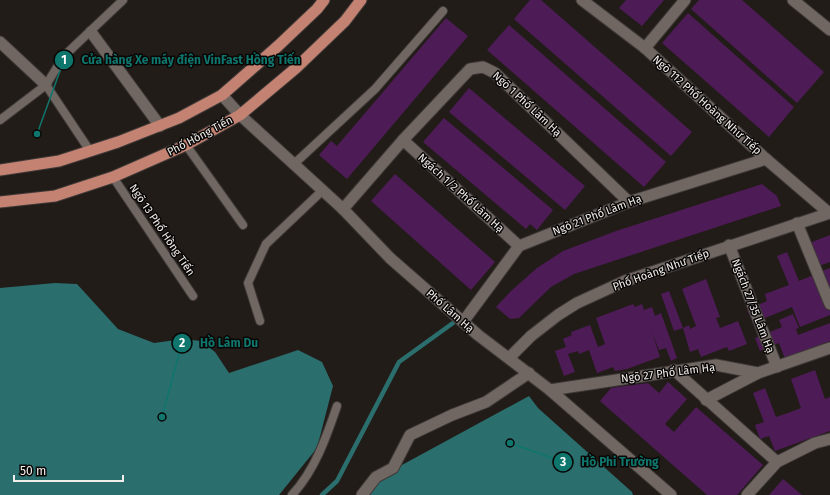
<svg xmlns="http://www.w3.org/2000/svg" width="830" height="495" viewBox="0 0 830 495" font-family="'Fira Sans',sans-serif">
<rect width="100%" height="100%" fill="#221c18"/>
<g fill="#2b6e6e">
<polygon points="55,283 77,284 118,329 154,343 183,339 201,341 215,352 229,373 298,350 322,362 333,386 317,448 279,495 0,495 0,288"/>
<polygon points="529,396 538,408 632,492 633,495 368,495 378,478"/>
</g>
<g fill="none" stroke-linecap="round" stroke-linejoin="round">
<polyline stroke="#2b6e6e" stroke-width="4.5" points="322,495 337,481 399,362 453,323"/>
</g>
<g fill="#4d1b56">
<polygon points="530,0 541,0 692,132 671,156 514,19"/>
<polygon points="626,0 664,0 642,26 619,8"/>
<polygon points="699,0 742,0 824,72 797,103 691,9"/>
<polygon points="688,13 794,107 769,137 662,43"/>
<polygon points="446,18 468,36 347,179 319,155 331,141 337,146"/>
<polygon points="509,25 666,162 644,187 487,50"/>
<polygon points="469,88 585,186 565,210 449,112"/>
<polygon points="444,118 553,210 537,230 530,224 526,229 423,142"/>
<polygon points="395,174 495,262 471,290 371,201"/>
<polygon points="762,184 777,196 781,206 574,274 551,287 519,318 510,319 496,307 511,291 537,268 563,251 616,231"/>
<polygon points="830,235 830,262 816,267 807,244"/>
<polygon points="787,252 799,281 816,274 830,309 830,315 800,327 792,307 753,323 747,310 767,301 765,294 789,285 777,256"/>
<polygon points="830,268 830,290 822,271"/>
<polygon points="706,279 720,317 716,318 720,328 738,321 747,344 729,351 727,347 701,357 698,349 690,352 683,328 674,331 661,294 669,291 683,328 689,325 690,329 696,326 682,289"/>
<polygon points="633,304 635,307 642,304 644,310 652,307 655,316 661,313 677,358 671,361 666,348 659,350 652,332 660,357 627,369 615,371 613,367 597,373 589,350 579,354 578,351 568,354 575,372 564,376 555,351 566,347 563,339 572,335 571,332 590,325 598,347 605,344 596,318"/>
<polygon points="793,314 799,328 796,329 798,335 830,323 830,341 785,359 779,343 760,351 755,338 782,327 779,320"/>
<polygon points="815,370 825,399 830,397 830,431 775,451 769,436 760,439 755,425 764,422 753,393 765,388 776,417 788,413 801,408 791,379"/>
<polygon points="668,382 687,399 665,424 674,432 696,407 763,465 737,495 707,495 600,401 611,388 648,383 659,393"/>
<polygon points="783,479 802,495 769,495"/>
</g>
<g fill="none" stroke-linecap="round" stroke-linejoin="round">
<g stroke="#3e3937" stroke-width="10">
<g id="service">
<polyline points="46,85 90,151"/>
<polyline points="0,120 46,85 64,56 123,0"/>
<polyline points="186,145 243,225"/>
<polyline points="294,164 375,89 443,11"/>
<polyline points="113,177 193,296"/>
<polyline points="260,321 248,283 266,244 323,190"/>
<path d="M 292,495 C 315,470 326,438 337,406"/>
</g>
</g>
<g stroke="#3e3937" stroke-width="13">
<g id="minor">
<polyline points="582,0 645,48 766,159 829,213"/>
<polyline points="793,0 830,30"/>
<polyline points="91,32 160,126"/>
<polyline points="0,42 46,85"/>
<polyline points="645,48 685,0"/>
<polyline points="403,140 519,246"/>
<polyline points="343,209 403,140 470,69 483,67 495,73 629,202"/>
<polyline points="797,223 830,304"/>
<polyline points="729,245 777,367"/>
<polyline points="463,322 519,246 629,202 766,159"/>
<polyline points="674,370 777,462"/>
<polyline points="550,390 716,365 758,373 830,348"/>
<polyline points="706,400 758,373"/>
<polyline points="362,495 376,477 393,468 410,435 452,415 486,402 529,373"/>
<polyline points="747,495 777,462 815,443 830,439"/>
</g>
</g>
<g stroke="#3e3937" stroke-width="13">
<g id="tertiary">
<polyline points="222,95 240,115 343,209 390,258 478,335 550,390 671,495"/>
<polyline points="509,358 531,336 558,315 577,303 625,281 830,213"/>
</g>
</g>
<g stroke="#3e3937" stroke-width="13">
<g id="primary">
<polyline points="0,170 59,161 118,142 179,118 222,95 278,46 317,9 324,0"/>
<polyline points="0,202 55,196 113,177 186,145 240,115 296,68 345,21 361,0"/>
</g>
</g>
<use href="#service" stroke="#706763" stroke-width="8"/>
<use href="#minor" stroke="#706763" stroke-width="11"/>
<use href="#tertiary" stroke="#706763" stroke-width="11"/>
<use href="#primary" stroke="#c48272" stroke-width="11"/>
</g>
<g text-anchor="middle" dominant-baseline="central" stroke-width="3" stroke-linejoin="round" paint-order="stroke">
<g font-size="11" fill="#f2eeeb" stroke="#090706">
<text transform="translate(527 104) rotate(43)">Ngõ 1 Phố Lâm Hạ</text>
<text transform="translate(707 105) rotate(42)">Ngõ 112 Phố Hoàng Như Tiếp</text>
<text transform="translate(200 136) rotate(-28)">Phố Hồng Tiến</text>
<text transform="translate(461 193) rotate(42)">Ngách 1/2 Phố Lâm Hạ</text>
<text transform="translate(597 215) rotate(-21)">Ngõ 21 Phố Lâm Hạ</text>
<text transform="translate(162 230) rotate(56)">Ngõ 13 Phố Hồng Tiến</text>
<text transform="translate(661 270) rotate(-20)">Phố Hoàng Như Tiếp</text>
<text transform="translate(753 306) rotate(69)">Ngách 27/35 Lâm Hạ</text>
<text transform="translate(450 311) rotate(41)">Phố Lâm Hạ</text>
<text transform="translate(668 373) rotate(-7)">Ngõ 27 Phố Lâm Hạ</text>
</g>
</g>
<path fill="none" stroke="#0f766e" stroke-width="1.5" d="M37 134L64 60M162 417L182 343M510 443L563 462"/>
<g fill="#0f766e" stroke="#090706" stroke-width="1.5">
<circle cx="37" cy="134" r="4"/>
<circle cx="162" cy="417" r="4"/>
<circle cx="510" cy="443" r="4"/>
<circle cx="64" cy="60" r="10"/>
<circle cx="182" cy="343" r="10"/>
<circle cx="563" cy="462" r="10"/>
</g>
<g font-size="12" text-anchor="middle" font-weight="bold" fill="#fff">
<text x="64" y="64">1</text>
<text x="182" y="347">2</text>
<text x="563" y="466">3</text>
</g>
<g font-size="12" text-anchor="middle" font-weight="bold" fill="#0f766e" stroke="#090706" stroke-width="3" stroke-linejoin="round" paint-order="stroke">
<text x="191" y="64">Cửa hàng Xe máy điện VinFast Hồng Tiến</text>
<text x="229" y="347">Hồ Lâm Du</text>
<text x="620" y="466">Hồ Phi Trường</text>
</g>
<path d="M14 475v6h109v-6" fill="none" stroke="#f2eeeb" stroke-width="2"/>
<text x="20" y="475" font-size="12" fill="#f2eeeb" stroke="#090706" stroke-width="3" paint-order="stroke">50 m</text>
</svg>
